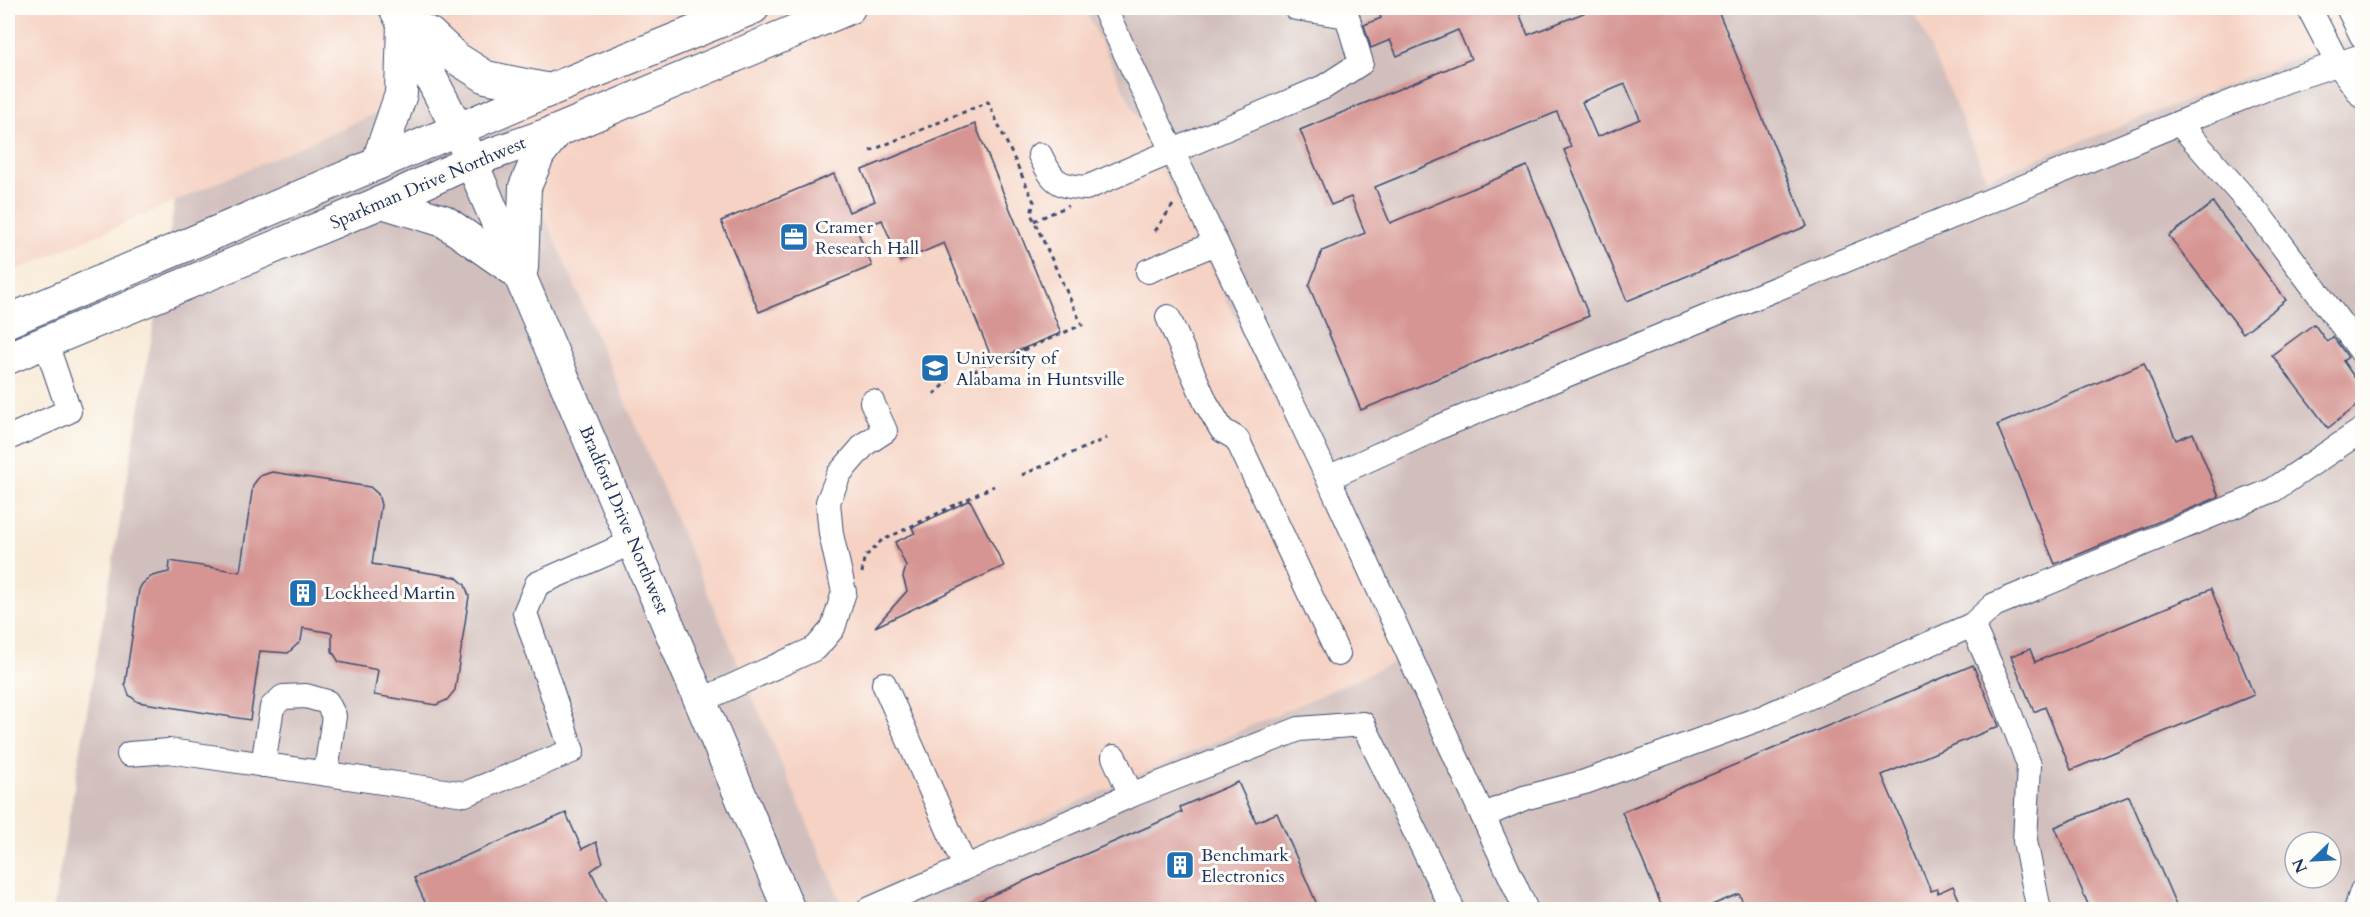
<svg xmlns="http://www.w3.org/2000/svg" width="2370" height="917" viewBox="0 0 2370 917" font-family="Cardo,serif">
<rect width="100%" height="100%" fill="#fdfcf7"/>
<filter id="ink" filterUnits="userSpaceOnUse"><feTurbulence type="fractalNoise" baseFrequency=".0167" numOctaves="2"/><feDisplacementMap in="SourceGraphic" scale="12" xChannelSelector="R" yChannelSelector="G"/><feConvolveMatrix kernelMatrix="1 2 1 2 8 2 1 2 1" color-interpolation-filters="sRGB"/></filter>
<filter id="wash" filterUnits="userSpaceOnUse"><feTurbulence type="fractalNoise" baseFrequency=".008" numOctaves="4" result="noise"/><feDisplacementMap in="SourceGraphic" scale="24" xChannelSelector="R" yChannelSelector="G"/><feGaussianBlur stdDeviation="1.35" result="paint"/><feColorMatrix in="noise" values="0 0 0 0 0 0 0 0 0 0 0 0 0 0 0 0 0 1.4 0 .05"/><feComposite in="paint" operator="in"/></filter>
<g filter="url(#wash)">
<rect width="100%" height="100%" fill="#f8ead7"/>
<g fill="#f5d2c3">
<polygon points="8,8 1084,8 1306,463 1397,661 842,906 536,196 481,56 375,114 8,274"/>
<polygon points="1913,8 2362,8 2362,32 1986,178"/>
</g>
<path fill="#d1bfbd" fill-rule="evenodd" d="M 1084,8 L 1913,8 L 1987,178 L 2362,32 L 2362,909 L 53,910 L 175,201 L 375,114 L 481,56 L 536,196 L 843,906 L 1397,661 L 1306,463 ZM 2295,842 L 2331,842 L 2331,878 L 2295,878 Z"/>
<g id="blocks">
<g fill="#d69593" fill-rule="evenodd">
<path d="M 1377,8 L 1517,8 L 1528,35 L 1596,8 L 1717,8 L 1807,226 L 1627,301 L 1564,150 L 1571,147 L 1557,112 L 1375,187 L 1390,223 L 1527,166 L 1589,316 L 1361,410 L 1309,286 L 1322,251 L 1365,233 L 1351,197 L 1331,205 L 1300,130 L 1471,59 L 1458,30 L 1397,56 L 1390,40 L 1371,48 L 1364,25 L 1381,18 ZM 1625,84 L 1640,119 L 1597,137 L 1582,102 Z"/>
<polygon points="975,124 1061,333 993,361 944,243 900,262 882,220 857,230 872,266 759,312 721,221 834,174 849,212 875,201 862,170"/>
<polygon points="2213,203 2286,300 2243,333 2169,236"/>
<polygon points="2314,324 2327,342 2333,337 2348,357 2343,361 2362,388 2362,402 2328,428 2272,355"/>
<polygon points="2144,363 2176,440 2193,433 2219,497 2055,564 1997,425"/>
<polygon points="272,472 370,487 378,494 381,505 372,564 456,577 465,585 469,596 455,690 447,700 436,705 374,695 378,670 339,662 332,651 332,633 303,628 301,641 288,653 260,651 250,720 138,702 129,695 125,684 139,590 142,584 152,576 169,572 170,561 240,572 253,485 260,476"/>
<polygon points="970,500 1004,566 875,627 907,591 903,577 906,566 895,542 915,533 912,528"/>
<polygon points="2211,589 2254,695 2071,770 2045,707 2034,712 2011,656 2030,649 2035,662"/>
<polygon points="1973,665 1999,726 1882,775 1931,891 1937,889 1938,893 1953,886 1963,909 1746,909 1739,894 1702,909 1663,909 1622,812"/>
<polygon points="1238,782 1256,822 1277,813 1319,909 960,909 1182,812 1180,807"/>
<polygon points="2129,796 2176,905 2166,909 2090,909 2055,827"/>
<polygon points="566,813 582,849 596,842 603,862 591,871 609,909 428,909 414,878"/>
</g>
</g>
</g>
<g filter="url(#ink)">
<use href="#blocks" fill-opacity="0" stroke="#3c4b70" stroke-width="1.5"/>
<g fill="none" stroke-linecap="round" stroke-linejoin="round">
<g stroke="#3c4b70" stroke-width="26">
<g id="minor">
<polyline points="1104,8 1328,478 1526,910"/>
<polyline points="2309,8 2338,64 2362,96"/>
<polyline points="2348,8 2362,36"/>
<polyline points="2179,123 2261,217 2362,352"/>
<path d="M 1040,155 C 1053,181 1056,186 1086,188 L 1324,87 L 1361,63 L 1347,16 L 1296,8"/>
<polyline points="1148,271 1216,243"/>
<polyline points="1168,317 1206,403 1222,430 1237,439 1338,654"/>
<polyline points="8,438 69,411 46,343"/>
<polyline points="1328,478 1437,428 2179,123 2288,80 2362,56"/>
<polyline points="1972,625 1998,682 2029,765 2025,841 2039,910"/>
<polyline points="884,684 965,867"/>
<polyline points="700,701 816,648 833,628 844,592 831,534 828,502 839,474 865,444 885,431 872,402"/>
<polyline points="129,754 169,751 465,794 572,751 525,613 537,584 633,542"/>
<polyline points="1114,757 1131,795"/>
<polyline points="263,765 272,707 283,697 306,696 327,702 334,716 326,772"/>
<polyline points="1483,816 1524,798 1585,782 1764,717 1972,625 1994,605 2273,490 2362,430"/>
<polyline points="868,910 1131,795 1299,729 1363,724 1453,910"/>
<polyline points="2356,910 2362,891"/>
</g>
</g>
<g stroke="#3c4b70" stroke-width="34">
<g id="major">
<polyline points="395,8 458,130 789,910"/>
<polyline points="377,164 401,94 403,21 430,34 456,58 486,77 550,90"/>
<polyline points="382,202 444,221 521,275"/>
<polyline points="522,268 525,187 539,154 557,131"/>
<polyline points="8,321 550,90 753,8"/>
<polyline points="8,358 382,202 472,161 557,131 849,8"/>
</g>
</g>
<g stroke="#3c4b70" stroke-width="3" stroke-dasharray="4.5 4.5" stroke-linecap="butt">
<polyline points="870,151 988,102 1034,202 1031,214 1082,325 967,374"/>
<polyline points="1034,221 1068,206"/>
<polyline points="1155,231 1173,205"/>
<polyline points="934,394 948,382"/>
<polyline points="1022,475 1107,438"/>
<polyline points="862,573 864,558 881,541 994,486"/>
</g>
<use href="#minor" stroke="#fff" stroke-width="24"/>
<use href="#major" stroke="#fff" stroke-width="32"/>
</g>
</g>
<defs>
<g id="office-square" transform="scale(1.5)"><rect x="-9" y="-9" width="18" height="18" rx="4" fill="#1f6fb2" stroke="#fdfcf7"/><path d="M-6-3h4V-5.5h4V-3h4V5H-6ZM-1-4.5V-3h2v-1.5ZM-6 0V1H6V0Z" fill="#fff"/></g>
<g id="university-square" transform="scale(1.5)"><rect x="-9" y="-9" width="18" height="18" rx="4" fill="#1f6fb2" stroke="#fdfcf7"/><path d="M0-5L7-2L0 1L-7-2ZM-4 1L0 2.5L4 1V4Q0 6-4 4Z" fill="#fff"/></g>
<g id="building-square" transform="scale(1.5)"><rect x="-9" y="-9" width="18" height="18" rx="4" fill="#1f6fb2" stroke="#fdfcf7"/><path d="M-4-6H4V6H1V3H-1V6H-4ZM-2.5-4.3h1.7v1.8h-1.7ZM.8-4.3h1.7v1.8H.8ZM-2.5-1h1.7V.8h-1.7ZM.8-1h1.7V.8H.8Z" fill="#fff"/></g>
</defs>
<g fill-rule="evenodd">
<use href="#office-square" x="794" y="237"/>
<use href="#university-square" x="935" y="368"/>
<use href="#building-square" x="303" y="593"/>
<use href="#building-square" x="1180" y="865"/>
</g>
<g text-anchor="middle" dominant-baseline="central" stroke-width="6" stroke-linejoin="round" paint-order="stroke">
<g font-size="18" fill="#1b2f5e" stroke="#fdfcf7">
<text transform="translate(428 183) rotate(-23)">Sparkman Drive Northwest</text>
<text transform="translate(624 520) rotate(67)">Bradford Drive Northwest</text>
</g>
<g font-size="18" fill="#1b2f5e" stroke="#fdfcf7" text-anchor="start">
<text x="815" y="227">Cramer<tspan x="815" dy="21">Research Hall</tspan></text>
<text x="956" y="358">University of<tspan x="956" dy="21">Alabama in Huntsville</tspan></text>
<text x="324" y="593">Lockheed Martin</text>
<text x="1201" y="855">Benchmark<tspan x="1201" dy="21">Electronics</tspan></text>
</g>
</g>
<rect width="2370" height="917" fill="none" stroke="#fdfcf7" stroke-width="30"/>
<g transform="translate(2313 860) rotate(246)"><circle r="28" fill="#fdfcf7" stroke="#a3aaba" stroke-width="1.5"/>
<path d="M0-4.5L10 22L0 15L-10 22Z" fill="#1f6fb2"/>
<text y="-9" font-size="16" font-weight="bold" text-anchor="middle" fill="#1b2f5e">N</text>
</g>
</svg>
